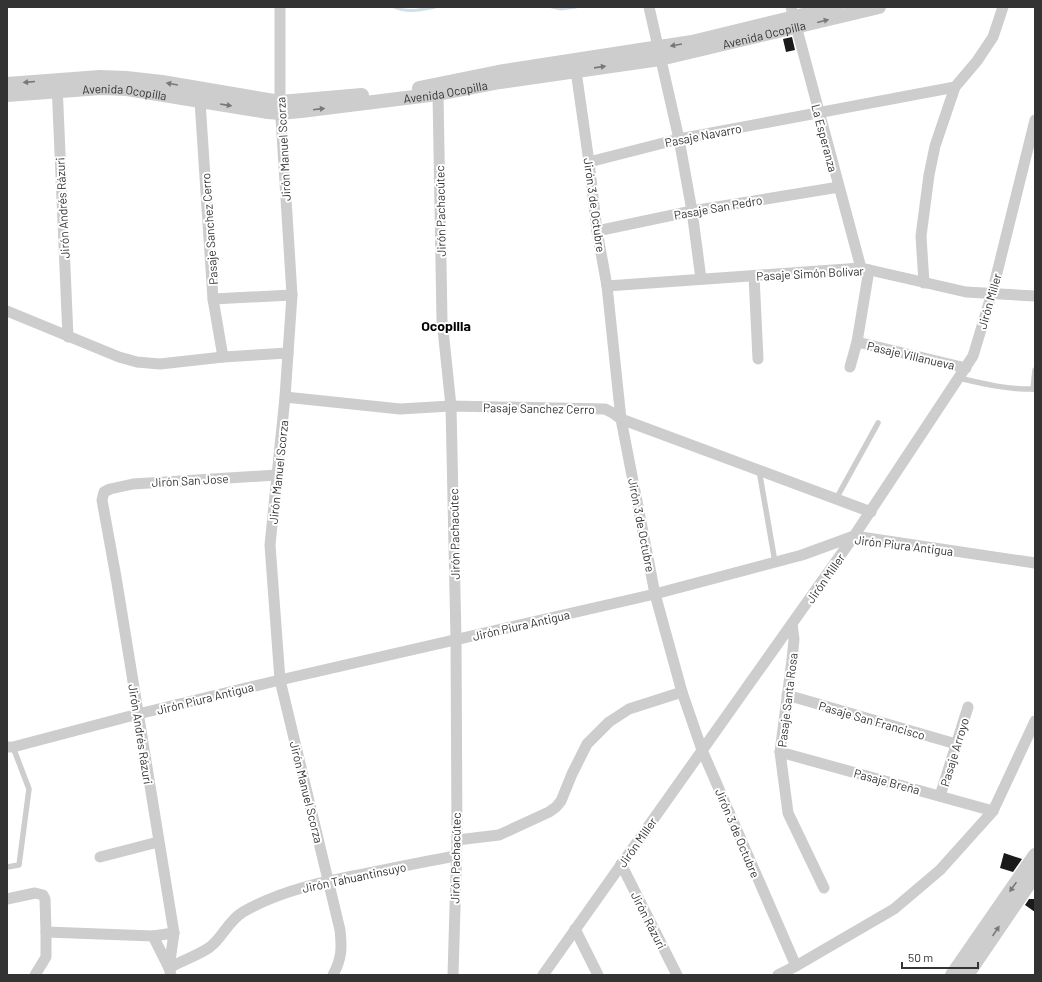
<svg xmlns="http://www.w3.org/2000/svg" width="1042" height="982" viewBox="0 0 1042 982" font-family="Barlow,sans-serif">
<rect width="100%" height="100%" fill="#fff"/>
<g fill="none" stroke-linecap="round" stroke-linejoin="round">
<g stroke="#cfdee8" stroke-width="3">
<path d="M 394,7 C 407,13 422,10 435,7"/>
<polyline points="552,7 561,9 576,7"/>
</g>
</g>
<g fill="#1a1a1a">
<polygon points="792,37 795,50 786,52 783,39"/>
<polygon points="1004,853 1022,859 1013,872 1000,868"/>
<polygon points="1029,899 1035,899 1035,912 1025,905"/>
</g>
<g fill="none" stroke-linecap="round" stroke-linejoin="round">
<g stroke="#cdcdcd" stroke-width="5.5">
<path d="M 959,378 C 984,384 1009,390 1035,389"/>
<polyline points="1033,389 1035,370"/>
<polyline points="759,470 775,562"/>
<polyline points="836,499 878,423"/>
<polyline points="7,867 19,865 29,789 13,747"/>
</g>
<g stroke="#cdcdcd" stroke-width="11">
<path d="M 280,7 L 280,102 L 292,295 L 285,397 L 270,545 L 280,680 L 340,930 C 342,948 342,958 333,975"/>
<polyline points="649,7 679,139 692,211 701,279"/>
<polyline points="791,7 861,268"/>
<polyline points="575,64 589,162 597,231 607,286 621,419 655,594 682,692 702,750 796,966"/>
<polyline points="57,84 68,337"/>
<polyline points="438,94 442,320 451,406 456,639 457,840 453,975"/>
<polyline points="200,101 213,299 223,357"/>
<polyline points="589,162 679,139 955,87"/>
<polyline points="597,231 692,211 839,187"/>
<polyline points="754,276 758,359"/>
<polyline points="924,283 921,236 929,175 935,146 955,87 977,61 993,37 1003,7"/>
<polyline points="607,286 861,268 966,292 1035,296"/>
<polyline points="213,299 292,295"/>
<polyline points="7,311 119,357 137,362 160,364 223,357 288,353"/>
<polyline points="857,342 966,368"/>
<polyline points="850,367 857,342 869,270"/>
<polyline points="285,397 400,409 451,406 605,409 613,413 621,419 871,512"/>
<polyline points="792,624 794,639 792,660 780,752 788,813 824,888"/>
<polyline points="787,695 956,744"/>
<polyline points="7,747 13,747 138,714 280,680 655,594 802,555 854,536 1035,563"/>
<polyline points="780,752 993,811"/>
<polyline points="940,796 968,707"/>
<polyline points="457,840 499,835 549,812 556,807 561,801 572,774 587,744 609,722 629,709 682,692"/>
<polyline points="100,857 158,842"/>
<polyline points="621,864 677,975"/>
<polyline points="7,899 35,893 43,895 45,899 46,932 153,936 174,933"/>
<polyline points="575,929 598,975"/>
<path d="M 153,936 L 169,968 C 181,961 199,955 210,947 C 223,937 228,921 243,912 C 281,890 326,881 369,873 C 398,867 427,861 456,856"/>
<polyline points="35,975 46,957 46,932"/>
<polyline points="171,975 169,968 174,933 116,577 102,500 104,492 110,489 133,484 277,475"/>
<polyline points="543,975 854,536 973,356 992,293 1035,120"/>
<polyline points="778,975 796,966 894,909 940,870 993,811 1035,721"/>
</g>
<g stroke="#cdcdcd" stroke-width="14">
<polyline points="7,84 100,77 126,78 162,82 280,102 362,95"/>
<polyline points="419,88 498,72 692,42 836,7"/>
<path id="s1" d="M 7,95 L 101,88 L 127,89 L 268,112 L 280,113 L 301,111 L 438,94 L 500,82 L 660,59 L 879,7"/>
<polyline points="952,975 1035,855"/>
<polyline points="967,975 1035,875"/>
</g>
</g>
<defs><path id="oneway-solid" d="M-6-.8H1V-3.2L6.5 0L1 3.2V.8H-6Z"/></defs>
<g fill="#787878">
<use href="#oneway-solid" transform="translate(823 21) rotate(-14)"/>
<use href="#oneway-solid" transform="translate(676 45) rotate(170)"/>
<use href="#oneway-solid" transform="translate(600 67) rotate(-8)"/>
<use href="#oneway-solid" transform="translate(29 82) rotate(175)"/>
<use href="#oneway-solid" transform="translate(172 84) rotate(-170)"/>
<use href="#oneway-solid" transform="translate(226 105) rotate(9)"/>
<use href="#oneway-solid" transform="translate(319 109) rotate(-7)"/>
<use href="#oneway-solid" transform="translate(1013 887) rotate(125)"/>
<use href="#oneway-solid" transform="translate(996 931) rotate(-56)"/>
</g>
<g text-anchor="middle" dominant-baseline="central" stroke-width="4" stroke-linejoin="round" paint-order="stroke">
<g font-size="12" fill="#333" stroke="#fff">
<text stroke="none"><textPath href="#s1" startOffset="766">Avenida Ocopilla</textPath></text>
<text stroke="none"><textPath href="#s1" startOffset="442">Avenida Ocopilla</textPath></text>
<text stroke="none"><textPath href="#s1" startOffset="118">Avenida Ocopilla</textPath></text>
<text transform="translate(703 135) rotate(-11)">Pasaje Navarro</text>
<text transform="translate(825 138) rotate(75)">La Esperanza</text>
<text transform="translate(283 149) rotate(-93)">Jirón Manuel Scorza</text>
<text transform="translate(595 205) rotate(82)">Jirón 3 de Octubre</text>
<text transform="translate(718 207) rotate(-10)">Pasaje San Pedro</text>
<text transform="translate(62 208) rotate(-93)">Jirón Andrés Rázuri</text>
<text transform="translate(440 211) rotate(-91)">Jirón Pachacútec</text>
<text transform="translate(209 229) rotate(-94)">Pasaje Sanchez Cerro</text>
<text transform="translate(810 273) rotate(-3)">Pasaje Simón Bolívar</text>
<text transform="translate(989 301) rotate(-74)">Jirón Miller</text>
<text transform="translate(911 355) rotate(13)">Pasaje Villanueva</text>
<text transform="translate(539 408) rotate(1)">Pasaje Sanchez Cerro</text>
<text transform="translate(278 472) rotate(-84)">Jirón Manuel Scorza</text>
<text transform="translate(190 480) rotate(-3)">Jirón San Jose</text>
<text transform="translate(642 525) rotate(79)">Jirón 3 de Octubre</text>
<text transform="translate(454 534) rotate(-91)">Jirón Pachacútec</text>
<text transform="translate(904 545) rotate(7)">Jirón Piura Antigua</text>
<text transform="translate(825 578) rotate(-55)">Jirón Miller</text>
<text transform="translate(521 625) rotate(-13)">Jirón Piura Antigua</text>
<text transform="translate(205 698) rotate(-14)">Jirón Piura Antigua</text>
<text transform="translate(787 700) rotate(-83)">Pasaje Santa Rosa</text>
<text transform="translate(872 720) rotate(16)">Pasaje San Francisco</text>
<text transform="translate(141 734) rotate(81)">Jirón Andrés Rázuri</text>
<text transform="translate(954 752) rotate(-73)">Pasaje Arroyo</text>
<text transform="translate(887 781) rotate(15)">Pasaje Breña</text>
<text transform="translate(307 792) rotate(76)">Jirón Manuel Scorza</text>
<text transform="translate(738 833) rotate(67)">Jirón 3 de Octubre</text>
<text transform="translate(637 842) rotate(-55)">Jirón Miller</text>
<text transform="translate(455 858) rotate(-89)">Jirón Pachacútec</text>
<text transform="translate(354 877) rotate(-12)">Jirón Tahuantinsuyo</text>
<text transform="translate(649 920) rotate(63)">Jirón Rázuri</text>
</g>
<g font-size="14" font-weight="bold" fill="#000" stroke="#fff">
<text x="446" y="325">Ocopilla</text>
</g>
</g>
<rect width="1042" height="982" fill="none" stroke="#333333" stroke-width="16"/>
<path d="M902 962v6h76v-6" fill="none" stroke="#333333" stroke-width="2"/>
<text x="908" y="962" font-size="12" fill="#333333" stroke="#ffffff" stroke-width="3" paint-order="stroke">50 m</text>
</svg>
